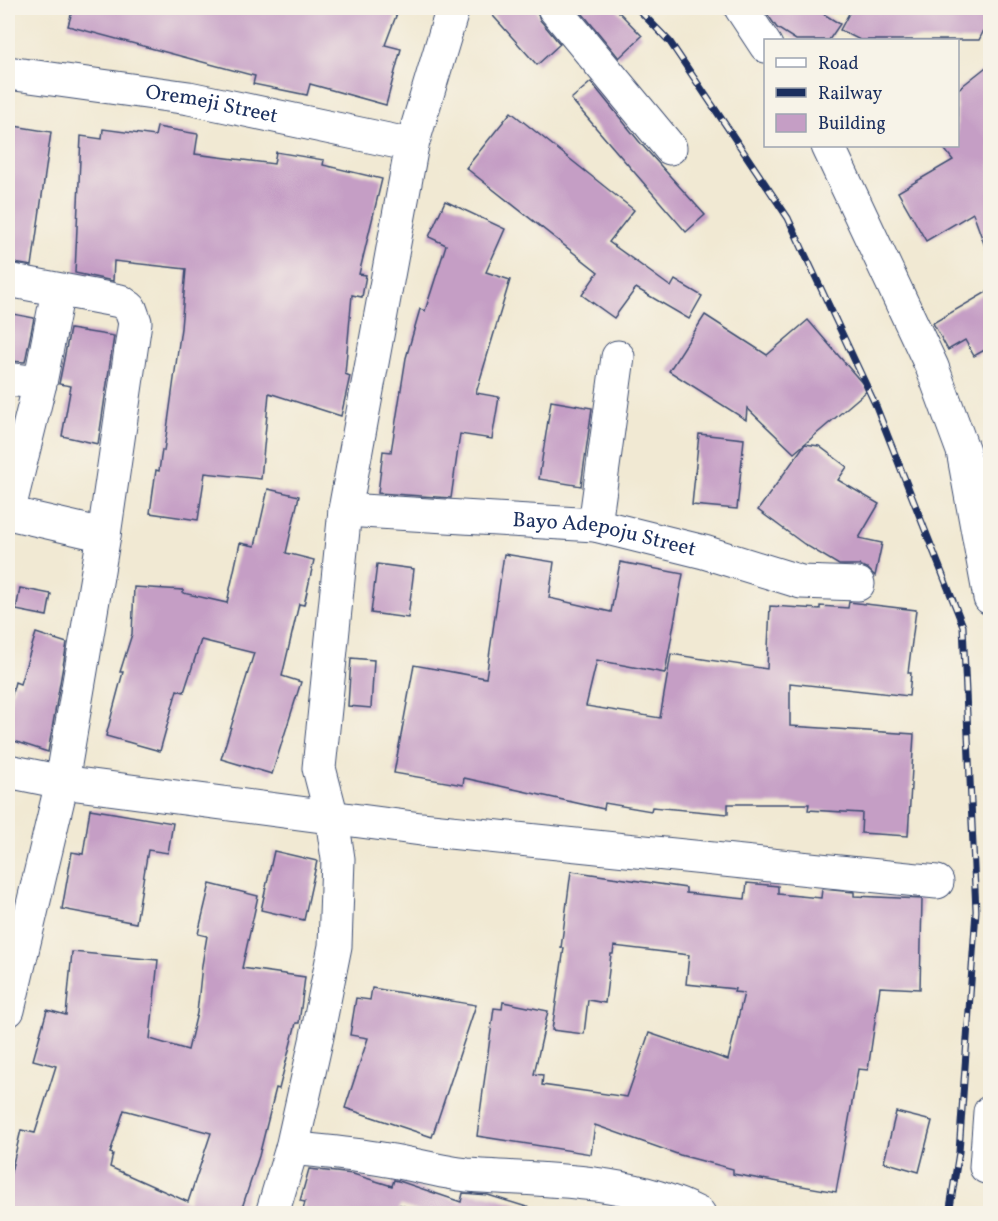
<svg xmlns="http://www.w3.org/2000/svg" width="998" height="1221" viewBox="0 0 998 1221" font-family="Vollkorn,serif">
<rect width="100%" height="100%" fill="#f7f3e8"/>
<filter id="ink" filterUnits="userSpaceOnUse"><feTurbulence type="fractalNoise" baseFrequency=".0167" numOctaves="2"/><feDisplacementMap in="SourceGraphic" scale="12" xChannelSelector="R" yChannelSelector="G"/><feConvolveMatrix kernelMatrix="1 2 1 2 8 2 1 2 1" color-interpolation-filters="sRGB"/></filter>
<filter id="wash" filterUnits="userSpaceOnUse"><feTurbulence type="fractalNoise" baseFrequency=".008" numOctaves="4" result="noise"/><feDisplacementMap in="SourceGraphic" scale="24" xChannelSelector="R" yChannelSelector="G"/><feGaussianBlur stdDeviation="1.35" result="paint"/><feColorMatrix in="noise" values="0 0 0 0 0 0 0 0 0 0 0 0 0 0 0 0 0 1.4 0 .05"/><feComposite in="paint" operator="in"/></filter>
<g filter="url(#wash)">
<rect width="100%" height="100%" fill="#f1e9d3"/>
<g id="blocks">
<g fill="#c59ec5" fill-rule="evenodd">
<polygon points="73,8 399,8 385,45 401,49 386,105 310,84 307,95 253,84 255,76 68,26"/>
<polygon points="486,8 536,8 540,20 560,44 537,65"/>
<polygon points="578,8 615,8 642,36 619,58"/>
<polygon points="763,8 814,8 840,24 829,40 796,40 777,28"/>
<polygon points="852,8 990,8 990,18 979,40 860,40 840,30"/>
<polygon points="990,64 990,252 987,252 973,213 926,241 898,192 953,160 942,146 957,146 957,90"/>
<polygon points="591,82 642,145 705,215 686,232 571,99"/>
<polygon points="511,112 634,210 609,242 671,287 675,280 702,296 689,319 636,288 614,318 582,295 598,272 466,168"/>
<polygon points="8,125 51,132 32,266 8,262"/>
<polygon points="157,127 198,134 195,154 274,164 276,152 324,160 323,165 382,179 359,274 366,275 362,297 352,295 345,374 350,376 341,416 269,393 261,479 205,473 198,520 150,513 156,470 159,471 162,450 164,451 181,328 186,269 114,261 113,281 75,273 81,136 102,139 103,129 155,136"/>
<polygon points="445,201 505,229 486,272 510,280 476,393 499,397 492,439 460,434 451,498 378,493 383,451 391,452 406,358 420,309 425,311 446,245 429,237"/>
<polygon points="990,290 990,347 974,356 965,340 948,350 933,323"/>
<polygon points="8,313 34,318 25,362 8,361"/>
<polygon points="705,315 767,355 808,320 868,390 794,453 747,408 746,420 669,371"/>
<polygon points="70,329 114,336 98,444 62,436 71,386 59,384"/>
<polygon points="551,401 592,408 581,486 539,479"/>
<polygon points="699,434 744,439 737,509 692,505"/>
<polygon points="805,444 819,446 847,467 838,480 879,504 859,538 882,543 875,576 867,568 859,565 839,565 804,544 758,510"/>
<polygon points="268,489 299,496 286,553 314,560 304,605 299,604 282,676 301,682 272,774 221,759 254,653 201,640 184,692 177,690 160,751 106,736 123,672 120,672 132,634 134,587 183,590 183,593 227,603 240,543 255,546"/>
<polygon points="504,554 554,562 549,598 611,612 620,562 683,574 665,673 597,660 586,706 660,718 671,654 767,669 770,606 820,609 820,606 848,608 849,602 916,610 908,673 911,673 909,696 790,683 790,726 914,734 908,836 861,833 862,813 808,810 809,804 728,804 728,814 652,807 651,811 605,803 604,809 464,778 463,785 394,773 414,665 486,678"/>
<polygon points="377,564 414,569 408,618 371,613"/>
<polygon points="20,588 51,594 47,616 16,610"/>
<polygon points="36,633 67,643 48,752 8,739 8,709 15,682 20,684"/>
<polygon points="351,658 374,660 371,708 348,706"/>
<polygon points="90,809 173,823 168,853 148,850 136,923 62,909 72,852 83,854"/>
<polygon points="274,851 317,861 304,920 261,910"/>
<polygon points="571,871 686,888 686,893 745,899 747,883 778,886 778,894 821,898 822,889 854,892 854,896 922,899 920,989 880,987 868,1070 858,1069 836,1192 733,1174 733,1169 680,1155 595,1125 591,1154 477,1136 494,1008 502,1009 503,1002 548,1011 534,1074 543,1075 542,1085 627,1097 649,1033 728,1060 744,993 734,992 735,989 686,984 689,955 614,946 613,954 611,954 605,1003 588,1000 584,1034 552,1030 564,948 561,948"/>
<path d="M 210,884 L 258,896 L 242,968 L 305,977 L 299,1023 L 296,1023 L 279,1089 L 276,1088 L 259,1156 L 240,1214 L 8,1214 L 8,1184 L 21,1130 L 35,1133 L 56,1066 L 33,1060 L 47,1010 L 66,1015 L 72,952 L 158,960 L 150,1039 L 188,1050 L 197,1013 L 202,965 L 207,936 L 198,934 ZM 124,1110 L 211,1133 L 188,1202 L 110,1167 L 113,1154 L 110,1153 Z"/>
<polygon points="372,988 476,1005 432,1137 345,1108 368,1038 350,1035 356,998 370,1000"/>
<polygon points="896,1112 932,1121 919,1172 884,1162"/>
<polygon points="309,1169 353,1174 392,1186 394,1180 402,1182 461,1202 463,1193 488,1195 530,1208 529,1214 426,1214 400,1205 399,1214 302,1214 305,1202 300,1201"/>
</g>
</g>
</g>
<g filter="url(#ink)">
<use href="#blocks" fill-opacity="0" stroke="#3b4b70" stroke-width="1.5"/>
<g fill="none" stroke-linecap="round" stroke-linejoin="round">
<g stroke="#3b4b70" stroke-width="35">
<g id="minor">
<polyline points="554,8 670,148"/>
<polyline points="741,8 766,46"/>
<path id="s1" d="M 8,73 L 189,98 L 412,145"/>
<polyline points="828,146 932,367 963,451 990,598"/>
<polyline points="8,280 120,301 130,308 135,322 104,535 62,782 8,1010"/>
<polyline points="8,379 40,383"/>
<path id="s2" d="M 345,510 L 595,525 L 704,552 L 801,582 L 858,584"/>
<polyline points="8,513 40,383 58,291"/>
<polyline points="8,513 104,535"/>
<polyline points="595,525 618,357"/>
<polyline points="8,771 62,782 421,829 937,882"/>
<path d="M 292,1148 C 323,1152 355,1154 387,1160 C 413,1164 440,1172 467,1175 C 545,1181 627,1177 699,1214"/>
<polyline points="986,1167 990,1112"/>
<polyline points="272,1214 292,1148 316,1041 335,946 338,859 332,818 319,768 345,510 412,145 453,8"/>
</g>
</g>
<use href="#minor" stroke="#fff" stroke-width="33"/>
<g stroke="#1b2f5e" stroke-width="7">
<polyline id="rail" points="637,8 670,42 788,218 876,406 963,626 976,911 959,1152 949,1214"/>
</g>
<use href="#rail" stroke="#f7f3e8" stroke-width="4.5" stroke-dasharray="14" stroke-linecap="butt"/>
</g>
</g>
<g text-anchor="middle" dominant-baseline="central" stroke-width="5" stroke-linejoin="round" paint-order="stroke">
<g font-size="21" fill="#1b2f5e" stroke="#f7f3e8">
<text stroke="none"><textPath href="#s1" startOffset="206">Oremeji Street</textPath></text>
<text stroke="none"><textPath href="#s2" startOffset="261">Bayo Adepoju Street</textPath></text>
</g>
</g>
<rect width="998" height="1221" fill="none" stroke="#f7f3e8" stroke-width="30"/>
<rect x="764" y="39" width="195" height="108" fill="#f7f3e8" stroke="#9fa5b1" stroke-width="1.5"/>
<rect x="776" y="58" width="30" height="9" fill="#ffffff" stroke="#9fa5b1" stroke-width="1.5"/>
<text x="818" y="69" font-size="18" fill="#1b2f5e">Road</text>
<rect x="776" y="88" width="30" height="9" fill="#1b2f5e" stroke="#9fa5b1" stroke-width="1.5"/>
<text x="818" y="99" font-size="18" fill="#1b2f5e">Railway</text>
<rect x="776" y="114" width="30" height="18" fill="#c59ec5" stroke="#9fa5b1" stroke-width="1.5"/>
<text x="818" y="129" font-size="18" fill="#1b2f5e">Building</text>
</svg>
